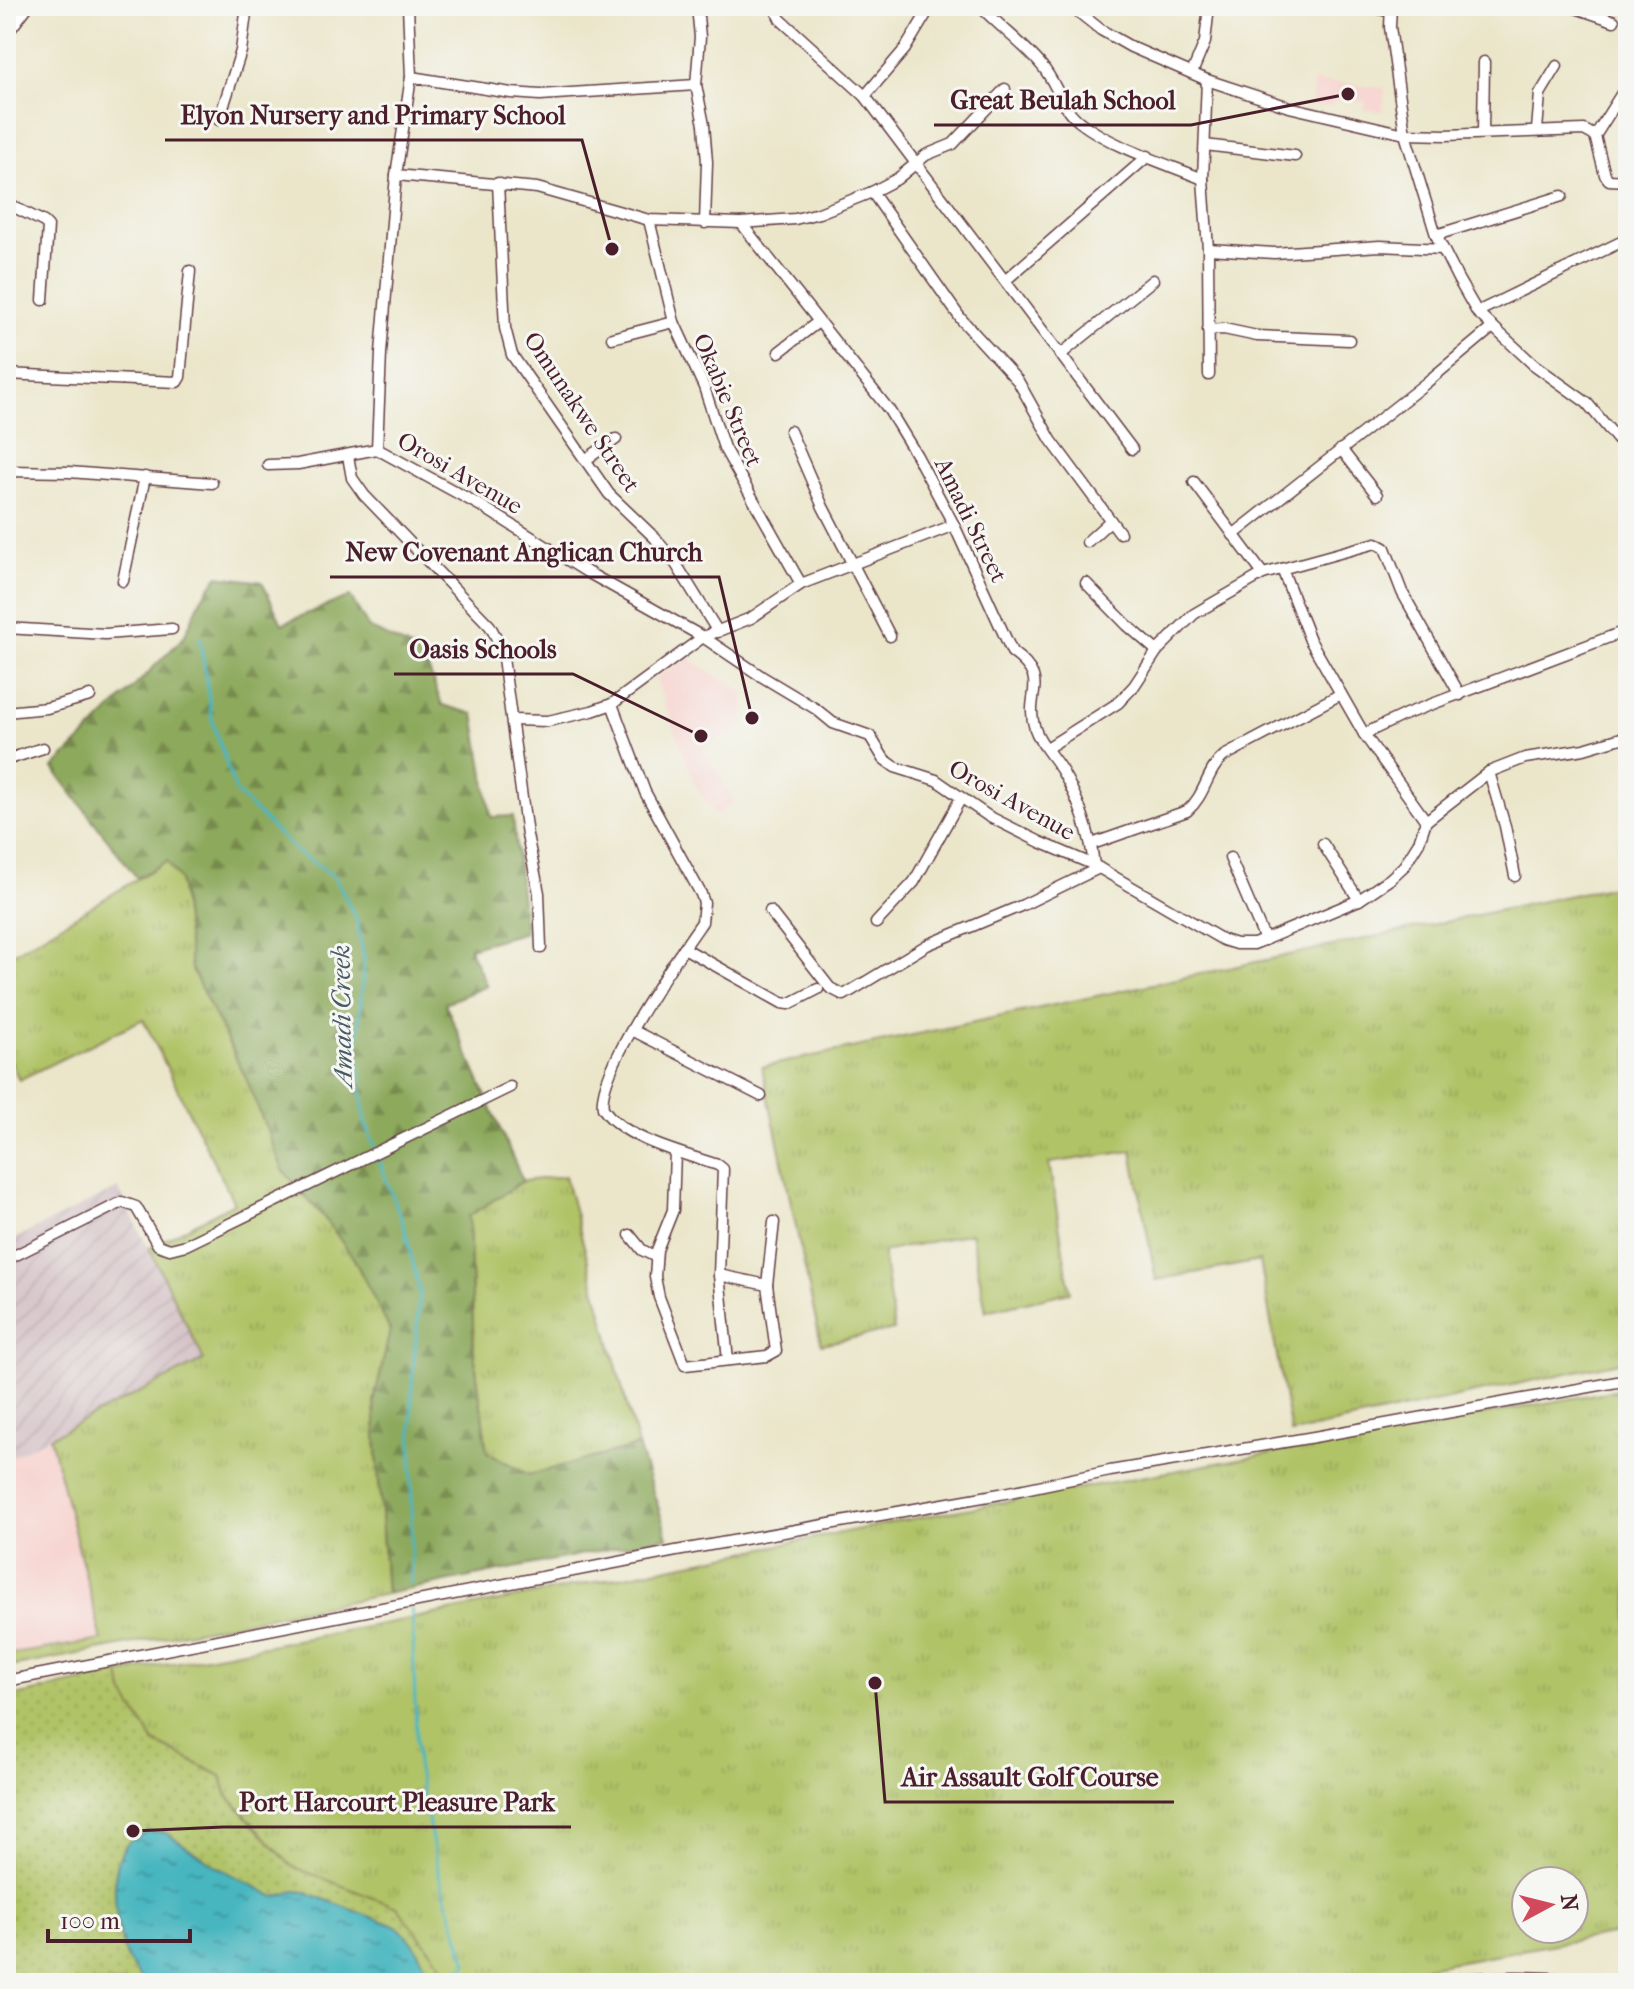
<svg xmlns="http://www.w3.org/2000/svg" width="1634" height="1989" viewBox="0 0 1634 1989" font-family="'IM FELL French Canon',serif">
<defs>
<pattern id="industrial-furrows" width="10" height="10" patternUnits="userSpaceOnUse" patternTransform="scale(2)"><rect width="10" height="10" fill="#d2bec3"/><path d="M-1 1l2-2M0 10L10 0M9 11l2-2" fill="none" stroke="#b6a3a8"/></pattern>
<pattern id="grass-tufts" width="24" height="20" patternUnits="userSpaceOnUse" patternTransform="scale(2)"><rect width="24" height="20" fill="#b0c366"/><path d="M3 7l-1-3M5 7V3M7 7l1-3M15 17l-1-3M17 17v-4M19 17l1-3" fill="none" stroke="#99a759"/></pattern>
<pattern id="forest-firs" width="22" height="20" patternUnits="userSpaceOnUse" patternTransform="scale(2)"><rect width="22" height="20" fill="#8ca95b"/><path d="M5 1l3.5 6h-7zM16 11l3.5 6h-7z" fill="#74894b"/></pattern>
<pattern id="park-dots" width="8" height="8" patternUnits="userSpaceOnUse" patternTransform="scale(2)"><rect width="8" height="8" fill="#b0c366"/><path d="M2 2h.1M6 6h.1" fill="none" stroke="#99a759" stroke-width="1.8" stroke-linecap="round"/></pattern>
<pattern id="water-ripples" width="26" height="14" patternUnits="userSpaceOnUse" patternTransform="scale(2)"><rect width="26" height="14" fill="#46b6bf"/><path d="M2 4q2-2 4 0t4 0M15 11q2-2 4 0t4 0" fill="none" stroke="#3c939b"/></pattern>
</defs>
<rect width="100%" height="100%" fill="#f6f6f2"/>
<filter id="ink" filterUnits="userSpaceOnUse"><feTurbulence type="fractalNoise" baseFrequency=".0125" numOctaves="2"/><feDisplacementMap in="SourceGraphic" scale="16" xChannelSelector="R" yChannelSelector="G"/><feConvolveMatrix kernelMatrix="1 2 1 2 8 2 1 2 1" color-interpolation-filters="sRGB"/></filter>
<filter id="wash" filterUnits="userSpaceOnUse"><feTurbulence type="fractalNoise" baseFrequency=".006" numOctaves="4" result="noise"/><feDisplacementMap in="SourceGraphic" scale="32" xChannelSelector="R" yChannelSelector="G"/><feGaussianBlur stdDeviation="1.8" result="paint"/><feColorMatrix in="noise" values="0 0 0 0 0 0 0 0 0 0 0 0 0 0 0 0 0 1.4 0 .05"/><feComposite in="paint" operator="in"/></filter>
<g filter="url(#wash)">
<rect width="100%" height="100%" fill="#ebe6ca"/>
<g fill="#f7d0cc">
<polygon points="1313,81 1385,88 1383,111 1365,110 1365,101 1333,100 1332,106 1312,105"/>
<polygon points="688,658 744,693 744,727 704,748 734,801 716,816 695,785 656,679"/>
<polygon points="50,1437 102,1640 6,1655 6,1459"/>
</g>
<polygon fill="url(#industrial-furrows)" points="118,1188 204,1360 6,1459 6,1243"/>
<g fill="url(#grass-tufts)" stroke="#7d7148" stroke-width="2" fill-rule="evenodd">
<polygon points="167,861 180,880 191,968 246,1078 283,1170 327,1221 354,1259 391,1330 374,1402 386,1594 16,1666 6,1662 6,1655 102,1640 50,1437 204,1360 149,1248 234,1203 143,1019 19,1080 6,1050 6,958"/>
<polygon points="1628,883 1628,1360 1291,1433 1260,1261 1156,1280 1132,1151 1049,1163 1070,1292 986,1311 971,1233 883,1252 894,1330 821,1344 762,1067"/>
<polygon points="565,1176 638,1446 529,1475 487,1452 474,1352 469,1216 523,1181"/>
<path d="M 1628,1388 L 1628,1931 L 1338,1983 L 456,1983 L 397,1908 L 291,1866 L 228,1796 L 221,1776 L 154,1742 L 123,1693 L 120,1673 L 420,1617 L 900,1521 ZM 1526,1881 L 1574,1881 L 1574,1929 L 1526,1929 Z"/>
</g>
<polygon fill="url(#forest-firs)" stroke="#6b6443" stroke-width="2" points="218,576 262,582 282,624 350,596 369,628 423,654 442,705 474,714 491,817 513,816 525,932 469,948 487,986 445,1003 523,1181 469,1216 474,1352 487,1452 529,1475 638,1446 668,1537 386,1594 374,1402 390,1330 354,1259 327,1221 283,1170 246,1078 191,968 180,880 167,861 137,878 53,768 184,637 201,599"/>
<polygon fill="url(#park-dots)" stroke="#7d7148" stroke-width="2" points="120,1673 123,1693 154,1742 221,1776 228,1796 291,1866 397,1907 456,1983 15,1983 6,1969 6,1698"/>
<path fill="url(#water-ripples)" stroke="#486a75" stroke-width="2" d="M 149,1831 L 166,1833 L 219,1868 L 275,1897 L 295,1891 L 305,1892 L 398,1927 L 414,1944 L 429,1974 L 432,1973 L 435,1980 L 433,1983 L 144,1983 C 138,1975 131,1967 127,1957 C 116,1931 108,1873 124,1848 C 129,1839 140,1835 149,1831 Z"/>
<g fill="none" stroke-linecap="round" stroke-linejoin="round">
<g stroke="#46b6bf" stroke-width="3">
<polyline points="200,638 212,720 236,792 295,850 335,877 356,918 364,958 357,1051 365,1122 375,1148"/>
<polyline points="377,1155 404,1226 420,1293 412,1382 411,1583"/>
<polyline points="412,1610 417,1765 439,1875 467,1963 463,1968 448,1973"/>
</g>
</g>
</g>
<g filter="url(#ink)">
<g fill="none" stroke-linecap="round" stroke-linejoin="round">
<g stroke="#623d43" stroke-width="13">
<g id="street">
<polyline points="408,6 411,77 396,175 381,353 377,449 483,507 587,572 703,637 761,676 816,709 833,723 870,736 884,759 895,767 936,780 988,816 1040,842 1094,865 1223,940 1236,944 1254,944 1359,900 1390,879 1404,866 1419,842 1426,821 1489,772 1525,758 1584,749 1628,736"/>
<polyline points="697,6 700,37 696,85 704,125 707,162 705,223"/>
<polyline points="774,6 780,19 865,96 1132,449"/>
<path d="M 980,6 C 1000,27 1024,44 1042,66 C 1057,83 1061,108 1080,122 C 1110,146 1167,164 1203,179"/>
<polyline points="1071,6 1101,30 1131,47 1207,80 1289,107 1405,134 1446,135 1584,130 1595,136 1605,175 1609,180 1628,181"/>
<polyline points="1368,6 1391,12"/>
<polyline points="1391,6 1390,27 1405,134 1436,235 1458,279 1477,312 1533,364 1587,403 1628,452"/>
<polyline points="1570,6 1614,21"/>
<polyline points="6,35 28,6"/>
<polyline points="1192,73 1205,42 1209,6"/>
<polyline points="411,77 511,93 540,95 696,85"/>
<polyline points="1207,80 1203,179 1208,249 1209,375"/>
<polyline points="865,96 905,49 931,6"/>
<polyline points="219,120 241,51 247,6"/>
<polyline points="1537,130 1540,94 1557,66"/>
<polyline points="1483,133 1484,62"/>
<polyline points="1595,136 1624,90 1628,79"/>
<polyline points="1205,145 1295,156"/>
<polyline points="396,175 537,188 649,220 741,223 795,219 819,213 872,192 897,179 926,155 953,144 1005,89"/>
<polyline points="498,183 505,328 512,355 609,494 655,538 676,564 718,632"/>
<polyline points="872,192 961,319 1018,381 1051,440 1120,533"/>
<polyline points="6,203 44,222 48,226 43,300"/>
<polyline points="649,220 674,322 704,387 724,448 801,584"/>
<path d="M 741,223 L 889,410 L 917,456 L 954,525 L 1012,652 C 1053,682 1023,693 1035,729 C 1040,744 1054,757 1062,771 C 1079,800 1090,831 1094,865"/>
<polyline points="1436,235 1562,196"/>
<polyline points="1208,249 1274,253 1380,246 1443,249"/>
<polyline points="1006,280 1148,156"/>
<polyline points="1477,312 1623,241"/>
<polyline points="1208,330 1224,329 1257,336 1349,340"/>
<polyline points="612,338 674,322"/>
<polyline points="779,352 818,322"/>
<polyline points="1060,355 1153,280"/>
<polyline points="6,374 177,382 180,377 190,271"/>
<polyline points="790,431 823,507 890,636"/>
<polyline points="1341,449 1377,495"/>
<polyline points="348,456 352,478 364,495 490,626 497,639 503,658 527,835 539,893 541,948"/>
<polyline points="585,460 616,439"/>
<polyline points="268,465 298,464 377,449"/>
<polyline points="6,471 69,472 212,483"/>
<polyline points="1194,482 1263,574"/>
<polyline points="1233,535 1426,383 1493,327"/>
<polyline points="1087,542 1110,521"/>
<polyline points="1282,569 1310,640 1364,734 1426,821"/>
<polyline points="123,581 145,477"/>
<polyline points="1086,583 1127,625 1157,651"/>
<polyline points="6,628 105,634 172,629"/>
<path d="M 612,704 L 645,792 L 701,894 L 704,903 L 702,922 C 679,955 596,1071 603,1108 C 622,1139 685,1154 718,1165 L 723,1169 L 719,1275 L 728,1360"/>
<polyline points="6,712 47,708 90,696"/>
<polyline points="512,720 548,721 592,711 612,704 703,637 751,618 801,584 954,525"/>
<polyline points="1364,734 1406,714 1628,630"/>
<polyline points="1047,748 1118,703 1134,686 1157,651 1194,614 1263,574 1376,543 1385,548 1402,592 1460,695"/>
<polyline points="6,760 43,748"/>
<polyline points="1489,772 1505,826 1515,876"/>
<path d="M 1092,844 L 1187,811 C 1206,795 1206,771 1224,756 L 1341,694"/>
<polyline points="1323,844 1359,900"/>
<polyline points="1230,858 1265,940"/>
<polyline points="770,911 830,988 844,995 927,945 1023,905 1099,868"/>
<polyline points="876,923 914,882 961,798"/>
<polyline points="684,948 782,1003 789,1004 818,989"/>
<polyline points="632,1030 761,1096"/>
<polyline points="675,1152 673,1210 657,1250 655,1277 659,1297 685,1365 767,1356 776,1351 767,1285 774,1222"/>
<polyline points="630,1235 642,1250 656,1257"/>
<polyline points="6,1260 122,1202 136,1207 158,1245 170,1249 186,1245 510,1087"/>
<polyline points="719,1275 767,1285"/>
<polyline points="6,1681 676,1551 1000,1494 1110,1471 1314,1437 1628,1380"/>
<path d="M 1424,1983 C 1484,1975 1544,1975 1604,1983"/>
</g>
</g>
<use href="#street" stroke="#fff" stroke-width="10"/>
</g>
</g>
<g text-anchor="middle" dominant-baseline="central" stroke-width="6" stroke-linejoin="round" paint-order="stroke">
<g font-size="24" fill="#4a1f2b" stroke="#f6f6f2">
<text transform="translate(728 400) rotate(67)">Okabie Street</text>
<text transform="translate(582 412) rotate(56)">Omunakwe Street</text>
<text transform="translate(460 473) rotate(30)">Orosi Avenue</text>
<text transform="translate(971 520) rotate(64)">Amadi Street</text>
<text transform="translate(1012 800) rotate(29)">Orosi Avenue</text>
</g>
<g font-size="26" font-style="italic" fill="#485b66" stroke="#f6f6f2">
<text transform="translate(342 1016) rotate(-91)">Amadi Creek</text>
</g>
</g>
<path fill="none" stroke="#4a1f2b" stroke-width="3" d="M1348 94L1191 125H934M612 249L582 140H165M752 718L719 577H330M701 736L573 674H394M875 1683L885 1802H1174M133 1831L223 1827H571"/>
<g fill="#4a1f2b" stroke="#f6f6f2" stroke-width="3">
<circle cx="1348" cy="94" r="8"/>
<circle cx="612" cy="249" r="8"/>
<circle cx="752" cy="718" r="8"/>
<circle cx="701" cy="736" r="8"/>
<circle cx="875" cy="1683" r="8"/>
<circle cx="133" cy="1831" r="8"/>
</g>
<g font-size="26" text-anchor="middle" font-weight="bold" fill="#4a1f2b" stroke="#f6f6f2" stroke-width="6" stroke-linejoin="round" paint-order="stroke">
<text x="1063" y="109">Great Beulah School</text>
<text x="373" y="124">Elyon Nursery and Primary School</text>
<text x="524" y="561">New Covenant Anglican Church</text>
<text x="483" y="658">Oasis Schools</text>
<text x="1030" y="1786">Air Assault Golf Course</text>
<text x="397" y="1811">Port Harcourt Pleasure Park</text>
</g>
<rect width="1634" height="1989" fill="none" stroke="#f6f6f2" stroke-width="32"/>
<g transform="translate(1550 1905) rotate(83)"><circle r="38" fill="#f6f6f2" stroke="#b1a0a2" stroke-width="2"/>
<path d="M0-6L14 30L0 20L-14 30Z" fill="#d1495b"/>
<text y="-12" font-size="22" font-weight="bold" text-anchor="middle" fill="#4a1f2b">N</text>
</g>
<path d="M48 1929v12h142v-12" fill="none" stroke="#4a1f2b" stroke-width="4"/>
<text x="60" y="1929" font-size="24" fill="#4a1f2b" stroke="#f6f6f2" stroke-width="6" paint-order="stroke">100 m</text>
</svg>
